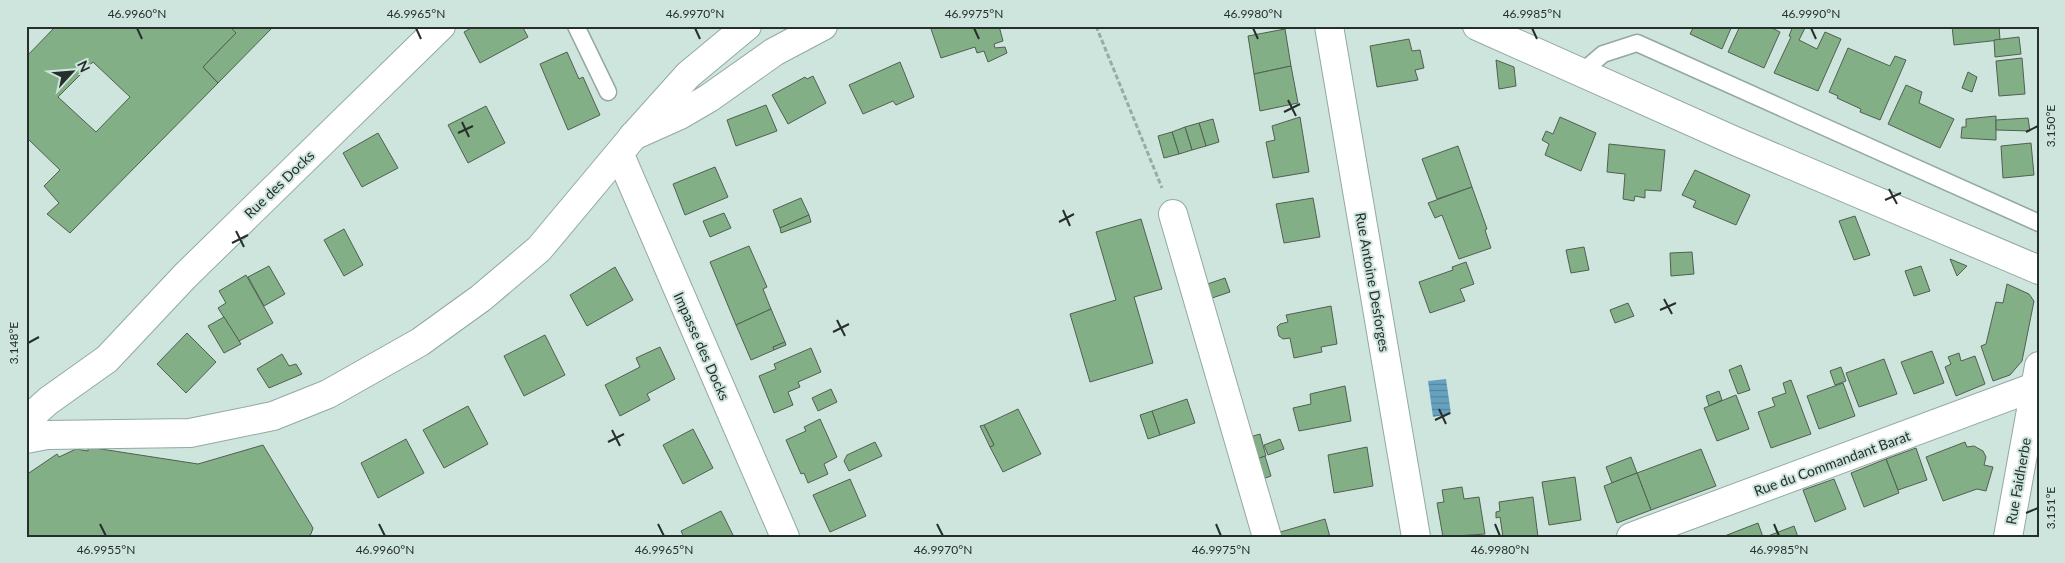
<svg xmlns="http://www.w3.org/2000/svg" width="2065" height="563" viewBox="0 0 2065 563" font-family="Lato,sans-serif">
<defs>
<pattern id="water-rules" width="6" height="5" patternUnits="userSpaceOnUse" patternTransform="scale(1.25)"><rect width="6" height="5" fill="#67a1c0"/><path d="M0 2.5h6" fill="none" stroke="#55849c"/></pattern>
</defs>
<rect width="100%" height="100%" fill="#cee5de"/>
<polygon fill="url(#water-rules)" points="1446,379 1451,414 1433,417 1428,381"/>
<g fill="#82af85" stroke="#525f53" fill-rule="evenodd">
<path d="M 56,26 L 229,26 L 236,33 L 203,67 L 218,83 L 70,233 L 47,214 L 59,203 L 44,186 L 60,170 L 26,137 L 26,57 ZM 93,62 L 130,97 L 96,132 L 58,97 Z"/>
<polygon points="229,26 274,26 218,83 203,67 236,33"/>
<polygon points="475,26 522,26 528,37 480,63 464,32"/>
<polygon points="930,26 968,26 969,28 999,26 1003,41 994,44 995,48 1005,47 1007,53 988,62 984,51 977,53 975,47 941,58"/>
<polygon points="1694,26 1732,26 1722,49 1690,34"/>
<polygon points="1740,26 1768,26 1780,32 1764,68 1728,52"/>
<polygon points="1793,26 1806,26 1799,40 1817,49 1825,32 1841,39 1818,91 1774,73 1791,37 1789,36"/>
<polygon points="1952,26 1999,26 2000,40 1954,45"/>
<polygon points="1285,29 1291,66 1254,74 1248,36"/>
<polygon points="2019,37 2021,54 1995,57 1994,40"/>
<polygon points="1409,39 1412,51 1420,50 1424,68 1415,70 1418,80 1377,87 1370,46"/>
<polygon points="1848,48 1890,66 1895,56 1906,60 1880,120 1860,112 1861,109 1837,98 1838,96 1829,92"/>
<polygon points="567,52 579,79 583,77 600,115 568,130 540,64"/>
<polygon points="2022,58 2025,94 1999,96 1996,61"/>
<polygon points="1496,60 1514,67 1516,86 1499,89"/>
<polygon points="900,62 914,97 896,105 893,101 863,114 849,85"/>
<polygon points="1291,66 1298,103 1260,111 1254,74"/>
<polygon points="1968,72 1977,77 1972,92 1962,88"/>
<polygon points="813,76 826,103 788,124 772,95 805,77 807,79"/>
<polygon points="1906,85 1922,92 1919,103 1954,119 1940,148 1888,124"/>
<polygon points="766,105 777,131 736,146 727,120"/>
<polygon points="486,106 505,143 468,163 448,125"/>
<polygon points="1996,116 1996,140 1961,138 1962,127 1966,127 1966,119"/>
<polygon points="1300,117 1309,172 1273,178 1266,142 1275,140 1272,126"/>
<polygon points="1560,117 1596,133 1581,171 1545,155 1549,144 1542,140 1546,131 1553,134"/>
<polygon points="2028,118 2030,131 1996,130 1996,120"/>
<polygon points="1213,119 1219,142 1206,146 1199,123"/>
<polygon points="1199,123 1206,146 1192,150 1185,127"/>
<polygon points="1185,127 1192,150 1179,154 1172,132"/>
<polygon points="1172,132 1179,154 1164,158 1158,136"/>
<polygon points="378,133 398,168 362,187 343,153"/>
<polygon points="2031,143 2034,175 2003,178 2001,146"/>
<polygon points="1609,144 1665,150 1661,191 1645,190 1645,198 1635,196 1634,201 1623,199 1625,174 1607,172"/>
<polygon points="1458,146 1472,187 1437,199 1422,159"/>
<polygon points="715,167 728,197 685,215 673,184"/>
<polygon points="1695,170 1750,195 1736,225 1693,207 1696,201 1682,195"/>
<polygon points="1472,187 1487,229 1485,230 1491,248 1459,259 1442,215 1435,218 1428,203"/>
<polygon points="801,198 809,215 780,228 773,210"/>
<polygon points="1313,198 1320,237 1284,243 1276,204"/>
<polygon points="724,213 731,228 710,237 703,221"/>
<polygon points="809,215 811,222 781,233 780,228"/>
<polygon points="1855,216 1870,255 1854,260 1839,221"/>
<polygon points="1141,219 1162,289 1134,297 1153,363 1090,382 1070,314 1116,300 1096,232"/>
<polygon points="344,229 363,265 344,276 324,240"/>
<polygon points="749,246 767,287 763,289 771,309 736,325 710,262"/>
<polygon points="1584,247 1589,270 1571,273 1566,250"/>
<polygon points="1692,252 1694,274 1671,276 1670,253"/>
<polygon points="1950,259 1967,266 1957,276"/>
<polygon points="1466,262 1474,284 1460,289 1465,301 1430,313 1419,282 1453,270 1452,267"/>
<polygon points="269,266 285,294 264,306 248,277"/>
<polygon points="1921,266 1930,291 1914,296 1905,271"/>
<polygon points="615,267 633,300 587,326 570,295"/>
<polygon points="246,275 273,323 239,341 218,308 226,303 219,291"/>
<polygon points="1225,278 1230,292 1206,300 1202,286"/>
<polygon points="2007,284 2029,294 2034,301 2022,361 2010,375 1993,381 1981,346 1986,344 1996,302 2003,303"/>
<polygon points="1628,303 1634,316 1615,323 1610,310"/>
<polygon points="1331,306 1337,344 1321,347 1322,352 1294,358 1290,338 1283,339 1279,336 1277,327 1280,324 1288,322 1286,315"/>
<polygon points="771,309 785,342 773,347 774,350 751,360 736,325"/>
<polygon points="224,317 241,344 224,353 208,326"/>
<polygon points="187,333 216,362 186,393 157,364"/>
<polygon points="545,335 565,375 524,396 504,356"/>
<polygon points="785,342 786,345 774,350 773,347"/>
<polygon points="660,347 675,379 647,394 650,400 620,416 605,385 640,367 636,358"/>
<polygon points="811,348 821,372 798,382 800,387 788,392 793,405 774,413 759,376 776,369 774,364"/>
<polygon points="1932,351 1944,383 1914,394 1901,362"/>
<polygon points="1959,353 1961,361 1975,356 1985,384 1956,396 1945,367 1951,364 1948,357"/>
<polygon points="282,354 289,366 296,364 302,374 269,388 257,369"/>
<polygon points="1884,359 1897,394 1859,407 1846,373"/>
<polygon points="1741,365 1750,390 1738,394 1729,370"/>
<polygon points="1841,367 1846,381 1835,385 1830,371"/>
<polygon points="1791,380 1811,434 1771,448 1758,412 1775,406 1772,398 1786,393 1783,383"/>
<polygon points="1843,383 1855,416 1819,429 1807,396"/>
<polygon points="1345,386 1351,421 1299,431 1293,408 1311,404 1310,394"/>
<polygon points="831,389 837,402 818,411 812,398"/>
<polygon points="1719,391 1722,400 1709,406 1706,396"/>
<polygon points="1736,395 1749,429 1717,441 1704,408"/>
<polygon points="1187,399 1195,423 1160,435 1152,411"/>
<polygon points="468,406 488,444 444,468 423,430"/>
<polygon points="1018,409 1041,454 1003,472 990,447 994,445 984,425"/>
<polygon points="1152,411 1160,435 1148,439 1140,415"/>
<polygon points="820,419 837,457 824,464 828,474 808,483 804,473 801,474 786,440 806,431 804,427"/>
<polygon points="984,425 994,445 990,447 980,426"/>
<polygon points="693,429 713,468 683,484 663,445"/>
<polygon points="1260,434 1266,456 1257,459 1250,437"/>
<polygon points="406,439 424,473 378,498 361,463"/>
<polygon points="1280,439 1284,449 1268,455 1264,445"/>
<polygon points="875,442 882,456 849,471 844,461 847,455"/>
<polygon points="1965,442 1967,447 1974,446 1983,451 1986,457 1984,465 1993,467 1986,491 1977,489 1943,501 1926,457"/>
<polygon points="263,445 313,528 311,534 307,537 26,537 26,475 57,454 59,457 76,449 88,451 88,447 198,464"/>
<polygon points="1367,447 1373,486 1334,493 1328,455"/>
<polygon points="1916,448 1927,480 1898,490 1886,459"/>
<polygon points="1701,449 1716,486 1651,510 1637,473"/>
<polygon points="1265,456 1271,476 1260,480 1254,460"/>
<polygon points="1631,457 1637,473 1612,483 1606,467"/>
<polygon points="1886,459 1899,493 1864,507 1851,473"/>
<polygon points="1637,473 1651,510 1617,523 1604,486"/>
<polygon points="1575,477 1581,520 1549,525 1542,482"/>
<polygon points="850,479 866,516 830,532 813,495"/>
<polygon points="1834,479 1846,509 1815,522 1803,490"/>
<polygon points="1462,487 1464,499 1479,497 1485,534 1443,537 1437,503 1444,502 1442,490"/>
<polygon points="1533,497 1538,537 1503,537 1500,517 1496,518 1496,512 1500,511 1499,502"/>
<polygon points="721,511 734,537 684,537 681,531"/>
<polygon points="1325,519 1330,537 1278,537 1277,533"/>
<polygon points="1758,523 1763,537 1722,537"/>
<polygon points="1794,526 1798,537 1768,537 1768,536"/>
</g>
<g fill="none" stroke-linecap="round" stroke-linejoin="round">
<g stroke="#93a8a2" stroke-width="19">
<g id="service">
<polyline points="576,26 608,92"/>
<polyline points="1582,72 1603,54 1637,43 2039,223"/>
</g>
</g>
<g stroke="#93a8a2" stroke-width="30">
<g id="minor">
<polyline points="1329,26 1416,537"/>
<polyline points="633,136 680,115 709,98 774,52 823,26"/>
<polyline points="620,155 785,537"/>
<polyline points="1173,214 1267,537"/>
<polyline points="26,421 48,401 107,359 185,276 441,26"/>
<polyline points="1631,537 2034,387"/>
<polyline points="2008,537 2039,366"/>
</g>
</g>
<g stroke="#93a8a2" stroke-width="30">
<g id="secondary">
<polyline points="1477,26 1735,141 2039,270"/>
<polyline points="26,439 47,435 190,433 273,416 328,394 420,342 481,298 539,249 636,133 688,75 747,26"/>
</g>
</g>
<polyline stroke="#99aba6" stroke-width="3" stroke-dasharray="5 2.5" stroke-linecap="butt" points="1096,26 1162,188"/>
<use href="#service" stroke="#fff" stroke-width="16"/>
<use href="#minor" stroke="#fff" stroke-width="28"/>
<use href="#secondary" stroke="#fff" stroke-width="28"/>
</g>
<path fill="none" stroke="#262f2c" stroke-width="2" d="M 137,28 L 142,39M 416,28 L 421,39M 695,28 L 700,39M 974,28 L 979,39M 1253,28 L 1258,39M 1532,28 L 1537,39M 1811,28 L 1816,39M 1288,100 L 1296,116M 1284,112 L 1300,104M 462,122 L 469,137M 2026,132 L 2038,126M 458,133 L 473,126M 1889,189 L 1897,204M 1885,200 L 1901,193M 1063,210 L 1070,226M 1059,222 L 1074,214M 236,231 L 244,247M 232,243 L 248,235M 1664,299 L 1672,314M 1660,310 L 1676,303M 837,320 L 845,336M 833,332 L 849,324M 28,343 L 39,337M 1439,409 L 1446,424M 1435,420 L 1450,413M 612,430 L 620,446M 608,442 L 624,434M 2026,513 L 2038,508M 100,524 L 106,536M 379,524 L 385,536M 658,524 L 664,536M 937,524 L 943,536M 1216,524 L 1221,536M 1495,524 L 1500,536M 1774,524 L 1779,536"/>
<g text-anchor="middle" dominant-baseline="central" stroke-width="4" stroke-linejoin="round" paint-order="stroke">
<g font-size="14" fill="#262f2c" stroke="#cee5de">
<text transform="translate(279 184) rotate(-44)">Rue des Docks</text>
<text transform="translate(1373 282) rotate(80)">Rue Antoine Desforges</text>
<text transform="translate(702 346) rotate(66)">Impasse des Docks</text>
<text transform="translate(1832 463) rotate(-20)">Rue du Commandant Barat</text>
<text transform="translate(2018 481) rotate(-80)">Rue Faidherbe</text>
</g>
</g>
<rect width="2065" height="563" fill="none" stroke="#cee5de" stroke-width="55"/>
<g transform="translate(72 72) rotate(64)" stroke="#cee5de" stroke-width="4" paint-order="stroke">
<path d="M0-4L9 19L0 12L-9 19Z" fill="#262f2c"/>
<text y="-8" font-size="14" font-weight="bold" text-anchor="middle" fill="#262f2c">N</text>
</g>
<rect x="28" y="28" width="2010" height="508" fill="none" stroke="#262f2c" stroke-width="2"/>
<g font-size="12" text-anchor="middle" fill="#262f2c">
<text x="137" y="18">46.9960°N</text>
<text x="416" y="18">46.9965°N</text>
<text x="695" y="18">46.9970°N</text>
<text x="974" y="18">46.9975°N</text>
<text x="1253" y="18">46.9980°N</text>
<text x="1532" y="18">46.9985°N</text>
<text x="1811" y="18">46.9990°N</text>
<text transform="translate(2051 126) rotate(-90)" y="4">3.150°E</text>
<text transform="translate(14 343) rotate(-90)" y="4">3.148°E</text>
<text transform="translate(2051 508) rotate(-90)" y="4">3.151°E</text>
<text x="106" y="554">46.9955°N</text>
<text x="385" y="554">46.9960°N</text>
<text x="664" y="554">46.9965°N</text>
<text x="943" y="554">46.9970°N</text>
<text x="1221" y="554">46.9975°N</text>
<text x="1500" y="554">46.9980°N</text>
<text x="1779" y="554">46.9985°N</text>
</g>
</svg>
